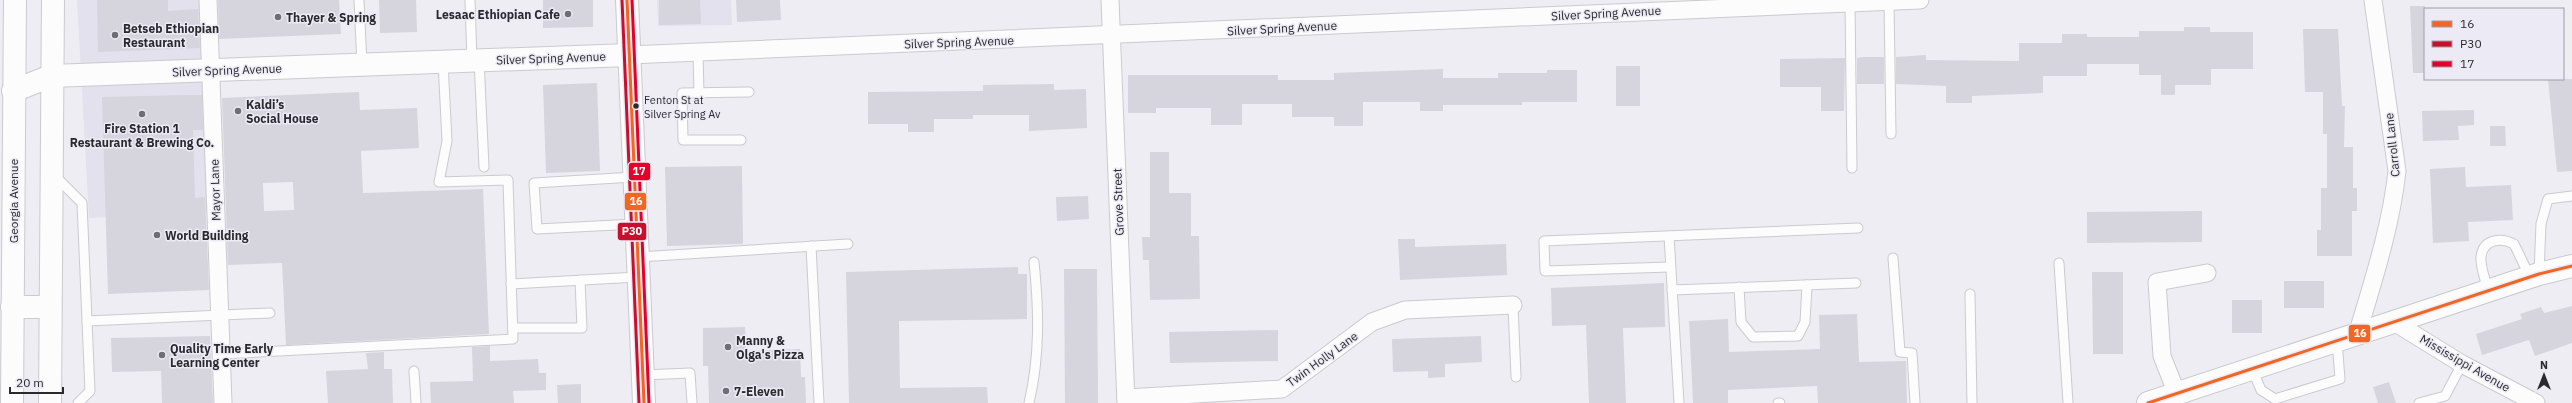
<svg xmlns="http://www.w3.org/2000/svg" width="2572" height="403" viewBox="0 0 2572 403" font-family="'IBM Plex Sans',sans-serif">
<rect width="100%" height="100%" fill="#eeedf3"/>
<g fill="#e2e1ed">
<polygon points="77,0 211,0 214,212 89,218"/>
<polygon points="657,0 731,0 732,25 658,26"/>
</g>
<g fill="#d6d5de" fill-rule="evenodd">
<polygon points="97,0 168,0 168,11 198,9 200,48 98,52"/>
<polygon points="218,0 339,0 341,34 219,39"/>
<polygon points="379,0 416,0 417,32 380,33"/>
<polygon points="543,0 593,0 593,27 543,28"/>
<polygon points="659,0 700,0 701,24 659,25"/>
<polygon points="736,0 780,0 781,20 737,22"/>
<polygon points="2410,6 2425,6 2425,73 2413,73"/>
<polygon points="2184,27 2210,27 2210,32 2253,32 2253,69 2211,69 2211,85 2175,85 2175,95 2161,95 2161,75 2139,75 2139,64 2087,64 2087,76 2043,76 2043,93 1972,96 1972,103 1946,103 1946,86 1896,84 1896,57 1926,55 1926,60 2019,61 2019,43 2062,43 2062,34 2087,34 2087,37 2139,37 2139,31 2184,31"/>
<polygon points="2303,29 2338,29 2342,106 2345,106 2344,147 2353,147 2353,188 2357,188 2357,211 2352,211 2352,256 2317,256 2317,230 2321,230 2321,188 2327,188 2327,134 2323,134 2323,92 2305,92"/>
<polygon points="1863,57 1884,57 1884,84 1857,84 1857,58"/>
<polygon points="1845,58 1844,111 1821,111 1821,87 1780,87 1780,59"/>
<rect x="1616" y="66" width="24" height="40"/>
<polygon points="1443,69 1443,78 1498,78 1498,73 1547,73 1547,70 1577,70 1577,102 1522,102 1522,105 1443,105 1443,111 1420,111 1420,102 1363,102 1363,126 1334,126 1334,117 1292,117 1292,104 1242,104 1242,125 1211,125 1211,108 1156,108 1156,113 1128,113 1128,75 1278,75 1278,80 1334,80 1334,73"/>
<polygon points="2548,79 2572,79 2572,171 2557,172"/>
<polygon points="597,83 600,171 546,173 543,85"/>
<polygon points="1054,84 1054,90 1086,89 1087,128 1029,131 1029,115 973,115 973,119 934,119 934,132 908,132 908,124 868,124 868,92 983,91 983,85"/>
<path d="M 359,92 L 360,110 L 417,108 L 419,148 L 361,151 L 363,193 L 483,189 L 489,334 L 286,345 L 282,263 L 228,265 L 222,98 ZM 293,182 L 294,210 L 264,211 L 263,183 Z"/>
<polygon points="184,95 202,95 203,130 193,130 195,198 205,197 209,290 108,294 102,97"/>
<polygon points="2474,110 2474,125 2458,126 2459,140 2423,141 2422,111"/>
<polygon points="2490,126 2505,126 2506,146 2490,146"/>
<polygon points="1150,152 1169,152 1169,193 1191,193 1191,236 1199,236 1200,299 1150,300 1149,260 1143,260 1142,237 1150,237"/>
<polygon points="742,166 743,244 667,246 665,167"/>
<polygon points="2465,167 2466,187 2511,185 2513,220 2468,222 2469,241 2433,243 2430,169"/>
<polygon points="1088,196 1089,219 1057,221 1056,197"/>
<polygon points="2202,211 2202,242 2087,243 2087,212"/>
<polygon points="1398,239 1415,239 1415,247 1506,244 1507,275 1400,280"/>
<polygon points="1018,267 1018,274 1027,274 1027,319 899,321 900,388 987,387 988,403 849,403 846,272"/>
<polygon points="1064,269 1097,269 1098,403 1065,403"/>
<polygon points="2092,272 2123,272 2123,354 2093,354"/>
<rect x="2284" y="281" width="40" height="27"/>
<polygon points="1664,283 1665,327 1623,328 1626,403 1589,403 1586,325 1552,326 1551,288"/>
<rect x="2232" y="300" width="30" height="33"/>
<polygon points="2572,306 2572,343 2535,356 2529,340 2482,355 2476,334 2522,319 2520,314 2541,307 2544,313"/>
<polygon points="1857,314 1859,362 1906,361 1907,403 1818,403 1817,386 1728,390 1728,403 1693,403 1689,321 1728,319 1729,352 1820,349 1819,315"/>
<polygon points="745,327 746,351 800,349 801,377 805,377 806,403 709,403 708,366 703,366 703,328"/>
<polygon points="1278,330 1278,361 1170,363 1169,332"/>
<polygon points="210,336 213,403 162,403 161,371 112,372 111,338"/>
<polygon points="1481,336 1482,362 1445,364 1445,377 1428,378 1428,371 1393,372 1392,339"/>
<polygon points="490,346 490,361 538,359 539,373 546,373 546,390 513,391 514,403 431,403 430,382 473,381 472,347"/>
<polygon points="384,352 384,369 392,369 393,403 328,403 326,371 368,369 366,353"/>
<polygon points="2389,382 2396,403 2378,403 2373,387"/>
<polygon points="581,384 581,403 558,403 557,385"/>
</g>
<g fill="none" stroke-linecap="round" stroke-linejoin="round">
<g stroke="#cbcace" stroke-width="11">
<g id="service">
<polyline points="359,0 362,65"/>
<polyline points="470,0 472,61"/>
<polyline points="1889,1 1891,134"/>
<polyline points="1850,3 1852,168"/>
<polyline points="698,52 699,94"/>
<polyline points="479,60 484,167"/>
<polyline points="741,140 683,140 682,93 749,92"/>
<polyline points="55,176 82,203 90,391 78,403"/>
<polyline points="634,177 534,183 537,229 636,224"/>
<polyline points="1669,236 1679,403"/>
<polyline points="811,246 819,403"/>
<polyline points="638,257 848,244"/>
<polyline points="1893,258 1900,352 1912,353 1915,403"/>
<polyline points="2059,263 2068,403"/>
<polyline points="1670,267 1545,271 1544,241 1858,228"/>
<polyline points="2539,274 2541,224 2548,199 2572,196"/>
<polyline points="511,284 638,277"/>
<polyline points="1739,287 1741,322 1753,337 1798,336 1805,322 1807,285"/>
<polyline points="1672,290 1856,283"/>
<path d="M 2488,291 C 2486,281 2480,267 2481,257 C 2483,239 2501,237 2514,244 L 2530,277"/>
<polyline points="1970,294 1972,403"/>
<polyline points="1513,305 1516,377"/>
<polyline points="87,321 270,313"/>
<polyline points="513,328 582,328 580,280"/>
<polyline points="222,354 513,339 508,180 439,182 447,141 443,62"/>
<polyline points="2252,369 2261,390 2275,399 2340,379 2337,341"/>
<polyline points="414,371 416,403"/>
<polyline points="643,375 690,373 692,403"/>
<path d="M 1029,403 C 1040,356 1039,310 1034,262"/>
<polyline points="1778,403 1780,403"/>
<polyline points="2419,403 2445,396 2462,364"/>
</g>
</g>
<g stroke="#cbcace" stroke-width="19">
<g id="minor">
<polyline points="208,0 223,403"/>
<polyline points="1110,0 1126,403"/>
<polyline points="629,55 1920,0"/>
<polyline points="2394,322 2462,364 2536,403"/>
<path d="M 2357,335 C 2373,281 2391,227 2397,171 L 2373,0"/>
<polyline points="2177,394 2162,356 2157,282 2207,273"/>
<polyline points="1126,398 1282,389 1372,322 1405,310 1513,305"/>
</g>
</g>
<g stroke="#cbcace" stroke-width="24">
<g id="tertiary">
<polyline points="627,0 644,403"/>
<polyline points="13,91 51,76 629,55"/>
<polyline points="2148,403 2539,274 2572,266"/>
</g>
</g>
<g stroke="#cbcace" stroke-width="24">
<g id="trunk">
<polyline points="12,307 50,307"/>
<polyline points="12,403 15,0"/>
<polyline points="50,403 53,0"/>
</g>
</g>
<use href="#service" stroke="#fcfcfd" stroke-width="9"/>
<use href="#minor" stroke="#fcfcfd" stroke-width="17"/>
<use href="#tertiary" stroke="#fcfcfd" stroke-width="22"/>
<use href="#trunk" stroke="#fcfcfd" stroke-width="22"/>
<g stroke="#ecebf5" stroke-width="6">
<g id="bus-1">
<polyline points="627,0 644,403"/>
<polyline points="2148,403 2539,274 2572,266"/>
</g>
</g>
<g stroke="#ecebf5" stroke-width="6">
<polyline id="bus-2" points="622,0 639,403"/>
</g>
<g stroke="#ecebf5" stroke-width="6">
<polyline id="bus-3" points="632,0 649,403"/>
</g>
<use href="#bus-1" stroke="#f26522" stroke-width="3"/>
<use href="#bus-2" stroke="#c8102e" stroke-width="3"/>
<use href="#bus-3" stroke="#e4002b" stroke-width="3"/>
</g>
<g fill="#6f6e73" stroke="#ecebf5" stroke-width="1.5">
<circle cx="568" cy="14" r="4"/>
<circle cx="278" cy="17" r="4"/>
<circle cx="115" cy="35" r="4"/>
<circle cx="238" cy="111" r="4"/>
<circle cx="142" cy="114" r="4"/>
<circle cx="157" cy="235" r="4"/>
<circle cx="728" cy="347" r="4"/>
<circle cx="162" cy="355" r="4"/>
<circle cx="726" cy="391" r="4"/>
</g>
<circle fill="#2a2a2e" stroke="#ecebf5" stroke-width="1.5" cx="636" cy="106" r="3.5"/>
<g text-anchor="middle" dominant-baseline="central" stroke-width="3" stroke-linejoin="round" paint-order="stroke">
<g font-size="11" fill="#2a2a2e" stroke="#ecebf5" text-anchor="start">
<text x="644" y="100">Fenton St at<tspan x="644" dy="14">Silver Spring Av</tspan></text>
</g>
<g font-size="12" fill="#2a2a2e" stroke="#ecebf5">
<text transform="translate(1606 13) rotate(-3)">Silver Spring Avenue</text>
<text transform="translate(1282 28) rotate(-3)">Silver Spring Avenue</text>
<text transform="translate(959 42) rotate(-2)">Silver Spring Avenue</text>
<text transform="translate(551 58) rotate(-2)">Silver Spring Avenue</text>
<text transform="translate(227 70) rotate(-2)">Silver Spring Avenue</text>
<text transform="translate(2392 145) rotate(-96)">Carroll Lane</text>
<text transform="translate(215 190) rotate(-92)">Mayor Lane</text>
<text transform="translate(13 201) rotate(-90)">Georgia Avenue</text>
<text transform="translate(1118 202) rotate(-92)">Grove Street</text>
<text transform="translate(1322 359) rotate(-36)">Twin Holly Lane</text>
<text transform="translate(2465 363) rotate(30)">Mississippi Avenue</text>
</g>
<g font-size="12" font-weight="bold" fill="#2a2a2e" stroke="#ecebf5" text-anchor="start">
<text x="560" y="14" text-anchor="end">Lesaac Ethiopian Cafe</text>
<text x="286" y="17">Thayer &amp; Spring</text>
<text x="123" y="28">Betseb Ethiopian<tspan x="123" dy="14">Restaurant</tspan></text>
<text x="246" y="104">Kaldi’s<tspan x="246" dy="14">Social House</tspan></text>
<text x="142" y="128" text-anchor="middle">Fire Station 1<tspan x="142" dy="14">Restaurant &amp; Brewing Co.</tspan></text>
<text x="165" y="235">World Building</text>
<text x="736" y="340">Manny &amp;<tspan x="736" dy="14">Olga's Pizza</tspan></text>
<text x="170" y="348">Quality Time Early<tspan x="170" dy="14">Learning Center</tspan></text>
<text x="734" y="391">7-Eleven</text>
</g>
</g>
<g stroke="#ecebf5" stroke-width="1.5">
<rect x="628" y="162" width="23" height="19" rx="4" fill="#e4002b"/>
<rect x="624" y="192" width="23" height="19" rx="4" fill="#f26522"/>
<rect x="617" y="222" width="30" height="19" rx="4" fill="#c8102e"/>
<rect x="2348" y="324" width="23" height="19" rx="4" fill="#f26522"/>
</g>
<g font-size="11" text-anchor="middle" font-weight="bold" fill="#fff">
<text x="639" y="175">17</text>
<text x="636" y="205">16</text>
<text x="632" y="235">P30</text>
<text x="2360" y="337">16</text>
</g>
<rect x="2424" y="8" width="140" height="72" fill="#ecebf5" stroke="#9e9ea5"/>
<rect x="2432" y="21" width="20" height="6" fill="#f26522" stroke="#9e9ea5"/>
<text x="2460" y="28" font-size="12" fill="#2a2a2e">16</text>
<rect x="2432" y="41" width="20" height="6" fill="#c8102e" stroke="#9e9ea5"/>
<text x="2460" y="48" font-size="12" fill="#2a2a2e">P30</text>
<rect x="2432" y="61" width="20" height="6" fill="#e4002b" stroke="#9e9ea5"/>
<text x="2460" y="68" font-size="12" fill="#2a2a2e">17</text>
<g transform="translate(2544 375)" stroke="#ecebf5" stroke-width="3" paint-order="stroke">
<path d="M0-3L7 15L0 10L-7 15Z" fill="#2a2a2e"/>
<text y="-6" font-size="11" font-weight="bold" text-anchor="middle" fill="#2a2a2e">N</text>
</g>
<path d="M10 387v6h53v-6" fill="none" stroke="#2a2a2e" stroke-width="2"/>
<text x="16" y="387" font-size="12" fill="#2a2a2e" stroke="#ecebf5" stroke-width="3" paint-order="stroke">20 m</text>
</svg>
